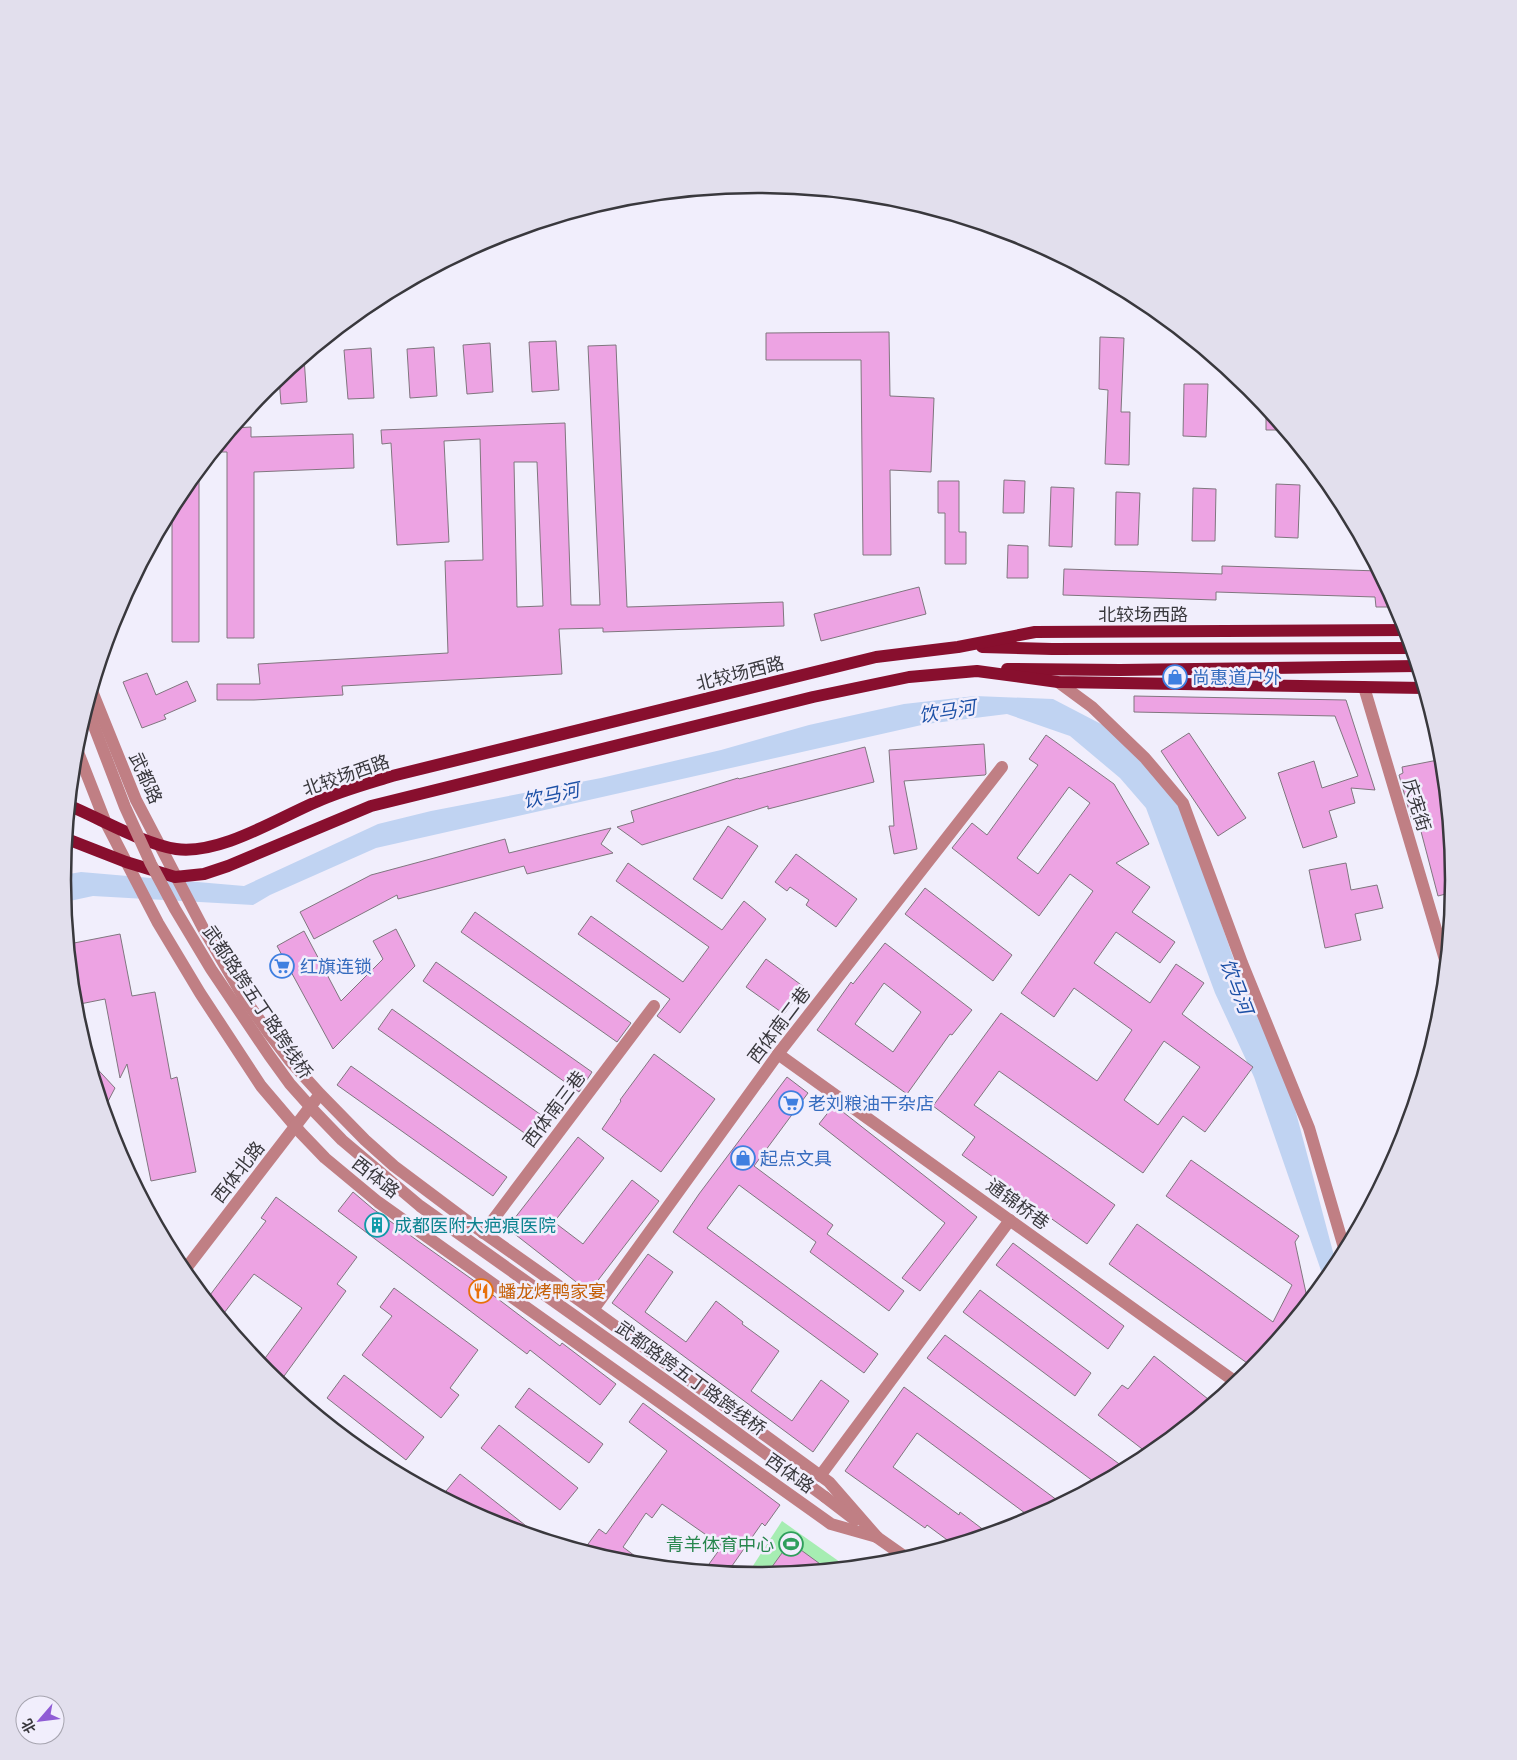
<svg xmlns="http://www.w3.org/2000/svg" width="1517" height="1760" viewBox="0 0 1517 1760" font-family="'Public Sans','Noto Sans SC',sans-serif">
<rect width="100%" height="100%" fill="#f1eefc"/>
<polygon fill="#a6edb2" points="782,1521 847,1567 758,1576 747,1575"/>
<polygon fill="#c0d3f2" points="975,696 1053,699 1103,725 1153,770 1182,811 1234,960 1290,1090 1337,1267 1325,1282 1254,1077 1215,993 1146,808 1120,778 1070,736 1007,714 926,724 376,848 270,895 253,905 93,896 65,902 63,875 81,872 244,886 378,824 431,811 601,778 721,750 809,725 863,713 904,704"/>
<g fill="#eda3e3" stroke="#80767f" fill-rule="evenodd">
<polygon points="889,332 890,396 934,398 931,472 890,470 891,555 863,555 861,360 766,360 766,333"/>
<polygon points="1100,337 1124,338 1121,412 1130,412 1129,465 1105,464 1108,390 1099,389"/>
<polygon points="556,341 559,390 532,392 529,342"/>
<polygon points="490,343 493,392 467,394 463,345"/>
<path d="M 616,345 L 627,607 L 783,602 L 784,626 L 603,632 L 603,628 L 559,629 L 562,674 L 342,686 L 343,695 L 254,700 L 217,700 L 217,684 L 260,684 L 258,664 L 448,653 L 445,561 L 483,560 L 480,439 L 444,441 L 449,542 L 397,545 L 391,443 L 382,444 L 381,430 L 565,423 L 571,605 L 600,605 L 588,346 ZM 514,462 L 537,462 L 543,606 L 517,607 Z"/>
<polygon points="434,347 437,396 410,398 407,349"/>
<polygon points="371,348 374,398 348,399 344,350"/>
<polygon points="304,357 307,402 281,404 279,378"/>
<polygon points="1184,384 1208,384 1206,437 1183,436"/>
<polygon points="1266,407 1277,420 1285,430 1266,430"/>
<polygon points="251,427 251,437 353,434 354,468 254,472 254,638 227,638 227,452 214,452 234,428"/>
<polygon points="199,470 199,642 172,642 172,508 180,493"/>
<polygon points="1004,480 1025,481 1024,513 1003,513"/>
<polygon points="938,481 959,481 959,532 966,532 966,564 945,564 945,513 938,513"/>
<polygon points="1276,484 1300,485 1298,538 1275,537"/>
<polygon points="1051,487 1074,488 1072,547 1049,546"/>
<polygon points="1193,488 1216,489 1215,541 1192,541"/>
<polygon points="1116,492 1140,493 1138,545 1115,545"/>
<polygon points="1008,545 1028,546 1028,578 1007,578"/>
<polygon points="1222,566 1379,571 1398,607 1376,607 1375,597 1216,592 1216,600 1063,595 1064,569 1222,574"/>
<polygon points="919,587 926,614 821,641 814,614"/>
<polygon points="147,673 156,695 187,681 196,701 164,715 166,719 142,728 123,682"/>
<polygon points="1134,696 1346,700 1375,790 1351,788 1355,803 1329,811 1337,837 1303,848 1278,773 1314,761 1322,788 1358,776 1335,716 1134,712"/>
<polygon points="1189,733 1246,818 1218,836 1161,751"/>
<path d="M 1046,735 L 1114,784 L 1149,844 L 1116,863 L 1150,887 L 1132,912 L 1175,942 L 1160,963 L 1116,932 L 1094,963 L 1150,1003 L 1176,964 L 1204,983 L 1182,1014 L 1253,1067 L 1205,1132 L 1183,1116 L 1143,1173 L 999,1071 L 974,1105 L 1115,1205 L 1087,1244 L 962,1155 L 975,1137 L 933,1106 L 1001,1013 L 1097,1081 L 1132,1030 L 1074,988 L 1054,1017 L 1021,993 L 1093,891 L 1070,874 L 1039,916 L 952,848 L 972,823 L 987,835 L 1038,765 L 1029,759 ZM 1069,787 L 1090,803 L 1038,874 L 1017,858 ZM 1164,1041 L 1200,1067 L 1158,1125 L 1124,1100 Z"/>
<polygon points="984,744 986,774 985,775 904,781 917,849 894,854 889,826 894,826 889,750"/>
<polygon points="865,747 874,782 768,809 768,806 642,845 617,827 634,822 631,811 738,778 739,779"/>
<polygon points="1443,759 1448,812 1444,813 1450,838 1454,880 1453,892 1438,896 1418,820 1412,821 1399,775 1403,773 1402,767"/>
<polygon points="728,826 758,846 722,899 693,879"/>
<polygon points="611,828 601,844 613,853 527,874 524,866 398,899 397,895 314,939 300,912 371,875 505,839 509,853"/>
<polygon points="796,854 857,899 836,927 806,905 809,900 790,887 787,891 775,882"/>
<polygon points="628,863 722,930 744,901 766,919 680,1033 657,1016 670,999 578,934 591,916 683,982 709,947 616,881"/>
<polygon points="1346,863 1351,890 1377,885 1383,908 1355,914 1361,940 1325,948 1309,870"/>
<polygon points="925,888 1012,955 993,981 905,914"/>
<polygon points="475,912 631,1023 617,1042 461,932"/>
<polygon points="396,929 415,966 333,1049 277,946 304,931 341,1001 383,959 373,941"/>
<polygon points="120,934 132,996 155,992 171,1079 177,1077 196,1172 151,1181 127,1064 120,1078 105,999 80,1004 69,944"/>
<path d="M 885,943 L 972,1010 L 952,1035 L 950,1034 L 907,1094 L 817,1030 L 851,982 L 853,984 ZM 884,983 L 921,1012 L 893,1052 L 855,1024 Z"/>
<polygon points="766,959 804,987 784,1014 746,987"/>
<polygon points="436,962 592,1072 579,1092 423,981"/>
<polygon points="392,1009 551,1122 537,1142 378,1029"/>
<polygon points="654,1054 715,1099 661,1172 602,1129 621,1101 620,1100"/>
<polygon points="89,1060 115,1088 104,1109 91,1065"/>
<polygon points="351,1066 507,1177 493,1196 337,1085"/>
<polygon points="787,1077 808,1093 754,1166 833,1225 827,1234 904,1291 889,1311 810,1252 816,1242 739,1185 707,1228 878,1354 864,1373 673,1232 699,1194"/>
<polygon points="834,1105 977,1217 920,1291 902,1278 945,1223 819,1124"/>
<polygon points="578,1137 604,1158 554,1222 583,1244 632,1180 659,1201 589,1292 507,1228"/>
<polygon points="1191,1160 1299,1236 1295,1242 1308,1302 1299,1313 1298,1312 1254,1368 1109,1264 1137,1224 1273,1322 1292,1285 1166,1196"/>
<polygon points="353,1192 373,1209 473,1280 560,1346 562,1343 616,1384 600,1405 530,1350 527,1354 338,1211"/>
<polygon points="276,1197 357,1257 337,1284 346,1291 279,1383 260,1365 302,1308 254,1274 221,1317 207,1299 266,1221 261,1218"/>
<polygon points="1013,1243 1124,1326 1108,1349 996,1265"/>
<polygon points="648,1254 673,1272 645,1312 686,1342 716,1301 743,1322 742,1324 779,1351 751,1391 792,1421 821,1380 849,1401 813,1452 612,1303"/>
<polygon points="394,1288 478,1350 450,1388 459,1395 441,1418 362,1355 392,1316 380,1307"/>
<polygon points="980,1290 1091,1373 1075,1396 963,1312"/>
<polygon points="945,1335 1126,1469 1097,1484 927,1358"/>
<polygon points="1154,1356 1213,1403 1150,1455 1098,1415 1122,1385 1128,1389"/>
<polygon points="344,1375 424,1437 406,1460 327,1398"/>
<polygon points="904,1387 1061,1503 1033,1519 917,1433 893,1467 959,1515 960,1512 989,1534 954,1545 927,1525 925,1528 845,1471"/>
<polygon points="529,1388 603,1444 589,1463 515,1407"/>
<polygon points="643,1403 780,1505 765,1526 762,1523 727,1573 704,1571 722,1546 662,1504 652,1518 646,1513 623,1547 647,1565 622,1563 583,1551 599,1529 606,1534 667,1451 629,1422"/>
<polygon points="499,1425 578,1488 560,1510 481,1448"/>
<polygon points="460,1474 539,1536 538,1537 492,1523 442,1496"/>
<polygon points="790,1542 827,1569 766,1575"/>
</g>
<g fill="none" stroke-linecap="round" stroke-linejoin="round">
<g stroke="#c07f84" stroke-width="12">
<polyline points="1058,682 1092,707 1145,758 1183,803 1242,963 1309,1128 1345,1251"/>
<polyline points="1364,687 1446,963"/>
<polyline points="92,691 136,800 203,928 244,998 268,1032 291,1062 320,1094 365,1140 394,1166 474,1226 593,1310 829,1482 877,1537"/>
<polyline points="76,747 105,821 158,923 200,993 261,1086 301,1133 325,1158 378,1202 831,1524 877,1537"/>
<polyline points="778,1054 1237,1383"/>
<polyline points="483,1233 654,1006"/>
<polyline points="184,1271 317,1098"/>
<polyline points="593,1310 778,1054 1002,767"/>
<polyline points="820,1476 1010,1220"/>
<polyline points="825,1497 855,1520"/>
<polyline points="871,1533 908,1559"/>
</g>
<g stroke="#880f2e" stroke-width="12">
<polyline points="982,647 1052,649 1412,648"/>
<polyline points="1007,669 1120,670 1417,666"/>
<path d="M 70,806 C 101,819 144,844 176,849 C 220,855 276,819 316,802 C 340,791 366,784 392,776 L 876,657 L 958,647 L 1035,632 L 1407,630"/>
<polyline points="67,839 126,862 175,877 204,874 228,866 371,806 813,697 909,677 977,671 1058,682 1424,688"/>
</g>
<polyline stroke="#c07f84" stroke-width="12" points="87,708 125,807 151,864 175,909 211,969 269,1055 290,1084 315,1112 342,1140 420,1206 676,1388 825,1497"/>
</g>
<defs>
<g id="shop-ring" transform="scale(1.25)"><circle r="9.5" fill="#f1eefc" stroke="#3f7fe0" stroke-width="1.5"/><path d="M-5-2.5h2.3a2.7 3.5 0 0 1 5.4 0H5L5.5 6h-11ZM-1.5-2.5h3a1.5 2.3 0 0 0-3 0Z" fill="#3f7fe0"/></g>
<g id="supermarket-ring" transform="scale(1.25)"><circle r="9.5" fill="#f1eefc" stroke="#3f7fe0" stroke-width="1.5"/><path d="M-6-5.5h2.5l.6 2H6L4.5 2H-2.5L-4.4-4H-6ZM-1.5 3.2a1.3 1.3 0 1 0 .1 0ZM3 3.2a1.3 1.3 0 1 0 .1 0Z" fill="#3f7fe0"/></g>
<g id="building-ring" transform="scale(1.25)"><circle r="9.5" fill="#f1eefc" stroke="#0f9aa8" stroke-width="1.5"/><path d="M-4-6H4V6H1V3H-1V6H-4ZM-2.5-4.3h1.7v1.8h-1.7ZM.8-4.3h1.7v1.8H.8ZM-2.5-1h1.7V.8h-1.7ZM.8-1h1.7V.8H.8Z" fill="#0f9aa8"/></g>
<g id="restaurant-ring" transform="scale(1.25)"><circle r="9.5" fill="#f1eefc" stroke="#e8710a" stroke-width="1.5"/><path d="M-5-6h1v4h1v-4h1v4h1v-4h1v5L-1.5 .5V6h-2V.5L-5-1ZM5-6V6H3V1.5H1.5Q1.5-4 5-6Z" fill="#e8710a"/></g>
<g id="stadium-ring" transform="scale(1.25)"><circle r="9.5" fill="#f1eefc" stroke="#2e9e5b" stroke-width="1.5"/><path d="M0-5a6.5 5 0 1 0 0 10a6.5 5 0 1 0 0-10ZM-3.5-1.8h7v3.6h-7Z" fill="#2e9e5b"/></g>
</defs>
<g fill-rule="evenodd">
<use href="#shop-ring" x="1175" y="677"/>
<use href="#supermarket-ring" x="282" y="966"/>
<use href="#supermarket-ring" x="791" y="1103"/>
<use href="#shop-ring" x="743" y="1158"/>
<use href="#building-ring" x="377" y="1225"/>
<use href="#restaurant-ring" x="481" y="1291"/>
<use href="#stadium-ring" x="791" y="1544"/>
</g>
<g text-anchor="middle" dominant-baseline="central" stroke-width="5" stroke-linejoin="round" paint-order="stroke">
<g font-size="18" fill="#39383d" stroke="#f1eefc">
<text x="1143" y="614">北较场西路</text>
<text transform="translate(740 673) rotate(-14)">北较场西路</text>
<text transform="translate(346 775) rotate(-19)">北较场西路</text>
<text transform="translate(146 778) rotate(66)">武都路</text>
<text transform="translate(1417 805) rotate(73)">庆宪街</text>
<text transform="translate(258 1002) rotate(56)">武都路跨五丁路跨线桥</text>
<text transform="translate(779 1025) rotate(-53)">西体南二巷</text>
<text transform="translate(554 1109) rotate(-53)">西体南三巷</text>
<text transform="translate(238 1172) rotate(-52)">西体北路</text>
<text transform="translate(376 1177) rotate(38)">西体路</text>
<text transform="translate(1018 1204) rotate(36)">通锦桥巷</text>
<text transform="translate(691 1378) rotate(36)">武都路跨五丁路跨线桥</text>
<text transform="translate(790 1473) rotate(35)">西体路</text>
</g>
<g font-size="18" fill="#366cbe" stroke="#f1eefc" text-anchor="start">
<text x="1192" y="677">尚惠道户外</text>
<text x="300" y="966">红旗连锁</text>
<text x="808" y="1103">老刘粮油干杂店</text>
<text x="760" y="1158">起点文具</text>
</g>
<g font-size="18" fill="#0d838f" stroke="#f1eefc" text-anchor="start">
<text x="394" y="1225">成都医附大疤痕医院</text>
</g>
<g font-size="18" fill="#c56008" stroke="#f1eefc" text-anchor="start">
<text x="498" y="1291">蟠龙烤鸭家宴</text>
</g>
<g font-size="18" fill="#27864d" stroke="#f1eefc" text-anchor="end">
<text x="774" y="1544">青羊体育中心</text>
</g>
<g font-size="19" font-style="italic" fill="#1c50a6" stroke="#f1eefc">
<text transform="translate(947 711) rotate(-9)">饮马河</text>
<text transform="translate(551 795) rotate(-12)">饮马河</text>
<text transform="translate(1237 986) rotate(69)">饮马河</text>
</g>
</g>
<path d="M0 0H1517V1760H0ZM71 880a687 687 0 1 1 1374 0a687 687 0 1 1-1374 0Z" fill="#e2dfed" fill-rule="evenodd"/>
<path fill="none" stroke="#39383d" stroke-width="2.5" d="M71 880a687 687 0 1 1 1374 0a687 687 0 1 1-1374 0Z"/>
<g transform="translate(40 1720) rotate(242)"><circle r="24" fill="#f1eefc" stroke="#a7a5b0"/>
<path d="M0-4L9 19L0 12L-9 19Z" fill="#8f5cd5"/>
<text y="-8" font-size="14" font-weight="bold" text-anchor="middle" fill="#39383d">北</text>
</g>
</svg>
